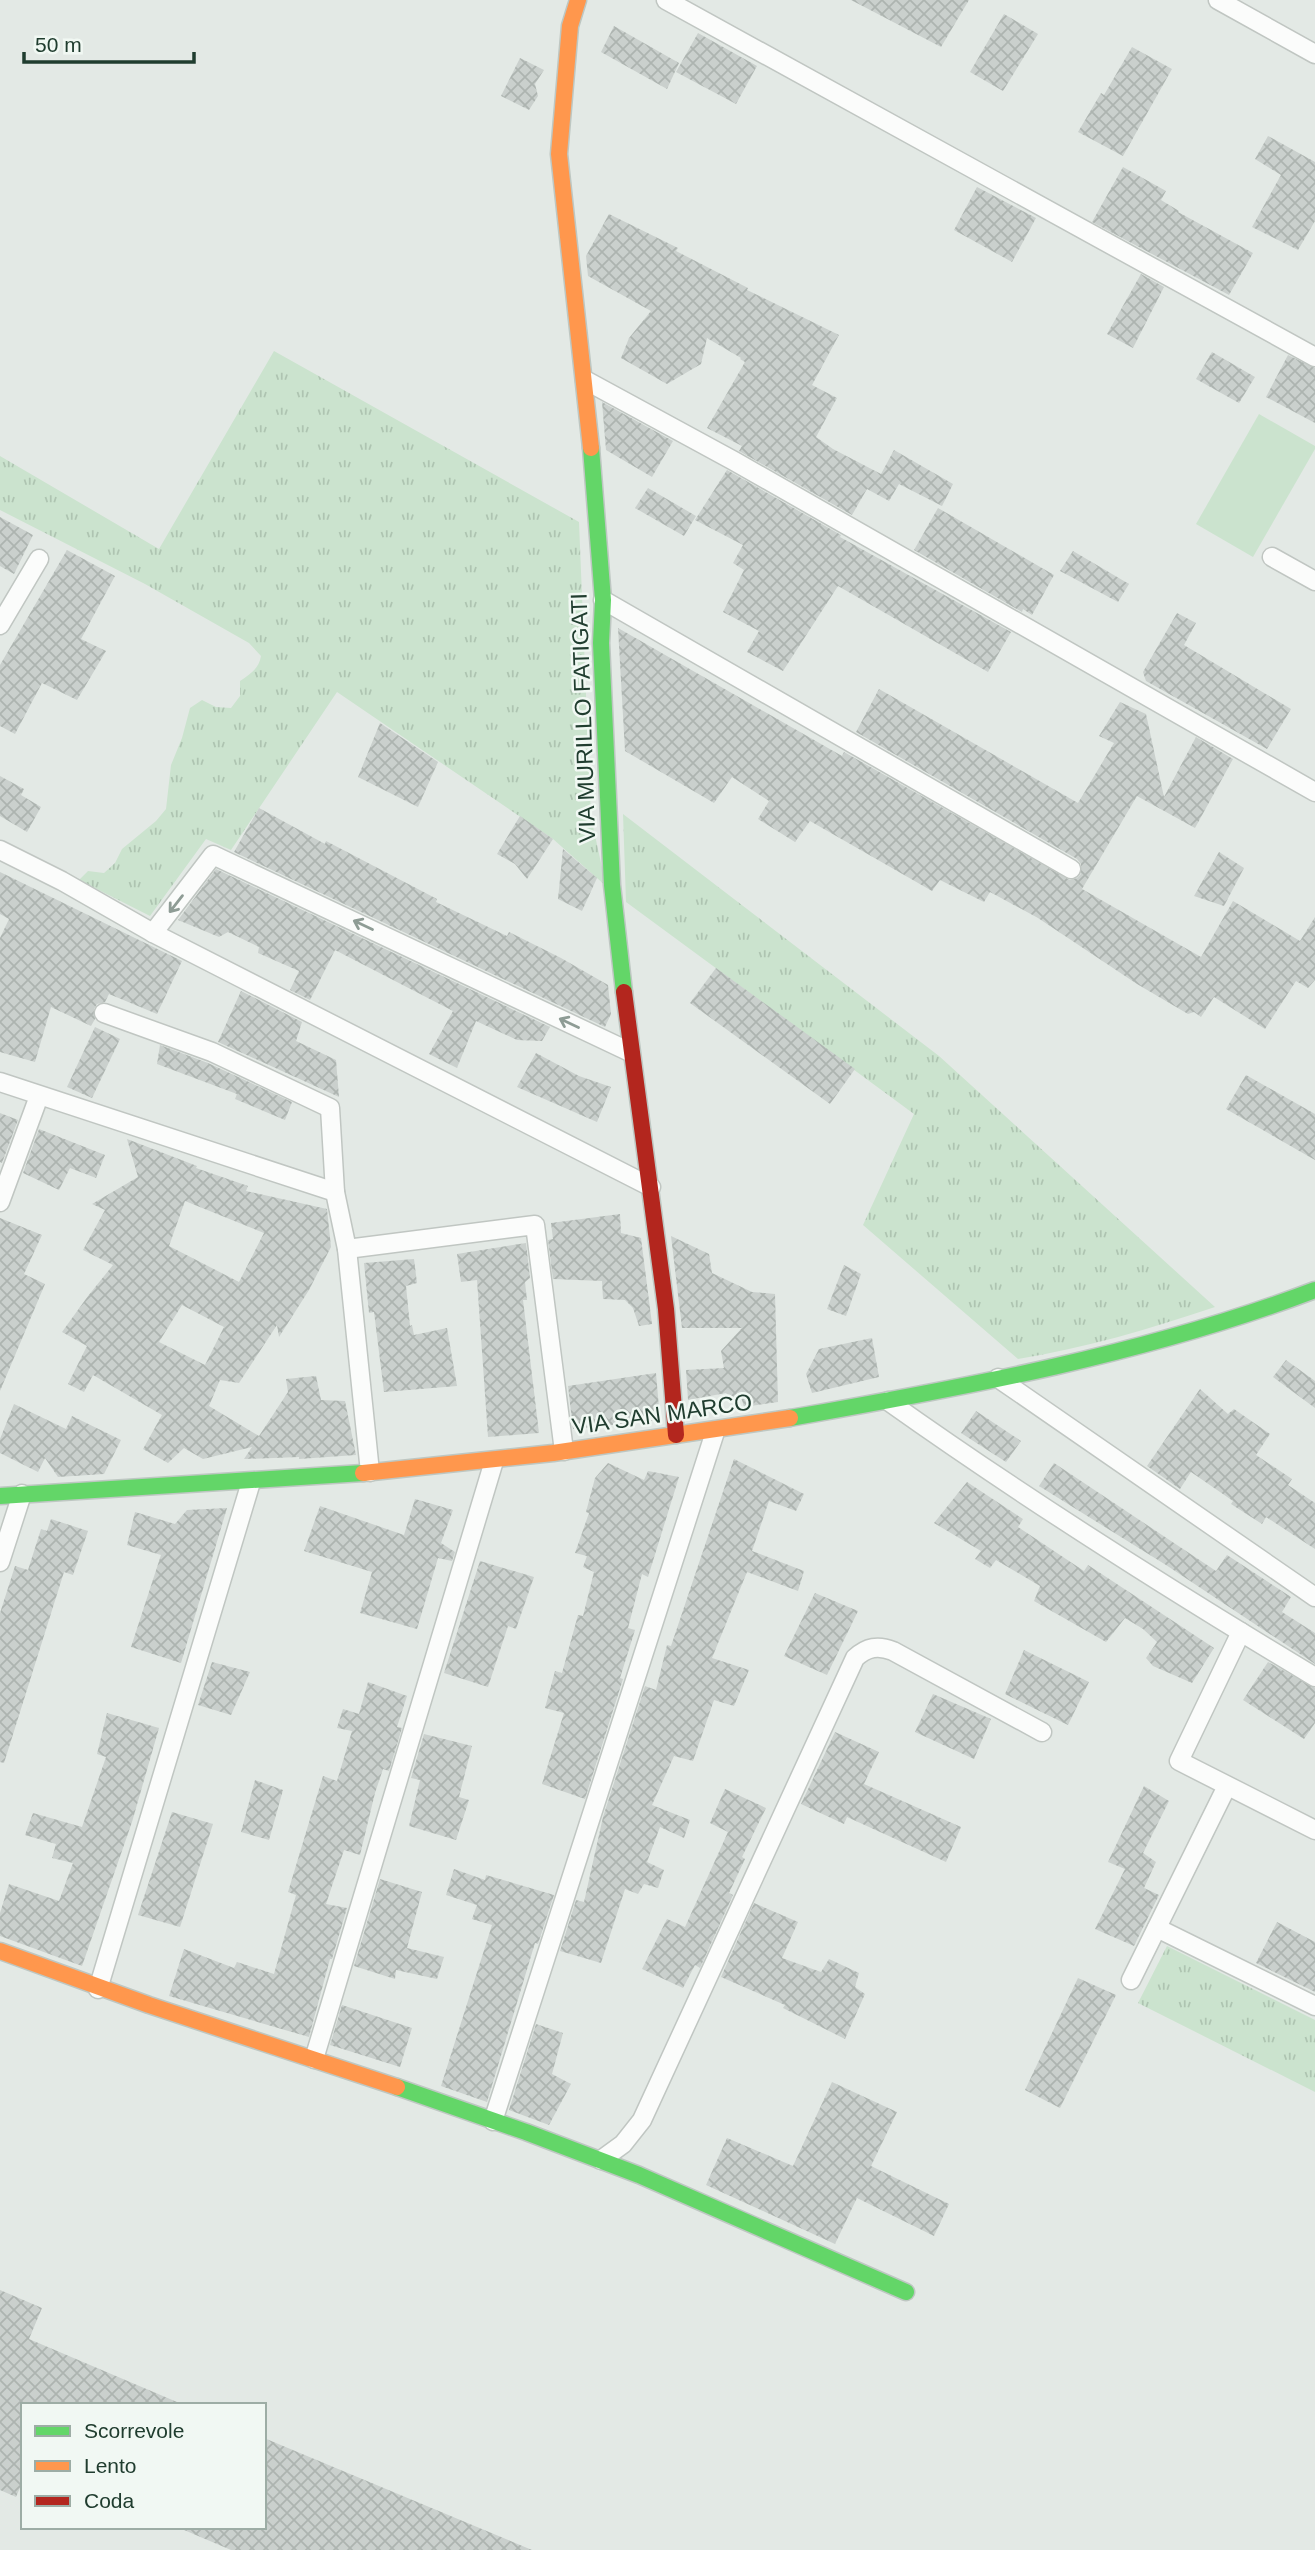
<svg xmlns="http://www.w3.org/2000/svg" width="1315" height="2550" viewBox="0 0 1315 2550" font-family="Helvetica,sans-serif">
<defs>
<pattern id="grass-tufts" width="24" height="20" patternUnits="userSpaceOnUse" patternTransform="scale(1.75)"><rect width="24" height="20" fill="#cbe3ce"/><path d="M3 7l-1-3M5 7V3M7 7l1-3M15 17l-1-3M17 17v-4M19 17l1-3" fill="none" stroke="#aec4b1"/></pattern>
<pattern id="building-cross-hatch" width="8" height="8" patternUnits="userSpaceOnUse" patternTransform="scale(1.75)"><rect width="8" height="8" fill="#cad0cd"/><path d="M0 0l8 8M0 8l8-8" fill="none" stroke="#adb4b0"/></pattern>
</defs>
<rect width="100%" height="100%" fill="#e3e9e5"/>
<g fill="url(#grass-tufts)">
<path d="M 274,351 L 579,522 L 591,817 L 606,886 L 553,839 L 337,692 L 231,850 L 206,839 L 150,916 L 79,880 L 88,871 L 104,873 L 115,863 L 122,849 L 156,821 L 166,809 L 171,765 L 182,738 L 190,708 L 202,700 L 216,707 L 231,708 L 240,696 L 240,681 C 250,674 259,669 261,656 L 249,643 L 145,584 L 0,510 L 0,456 L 159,549 Z"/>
<path d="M 623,814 L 939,1056 L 1215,1307 C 1150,1329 1085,1348 1018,1359 L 863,1225 L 914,1114 L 626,902 Z"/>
<polygon points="1167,1946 1315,2020 1315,2092 1138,2003"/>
</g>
<polygon fill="#cbe3ce" points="1259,414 1315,446 1315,449 1253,557 1196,524"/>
<g fill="url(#building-cross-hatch)" fill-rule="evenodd">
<polygon points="851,0 969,0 941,47"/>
<polygon points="1004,14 1038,34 1003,91 970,72"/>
<polygon points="614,26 679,63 667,89 601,52"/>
<polygon points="698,33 757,66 736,104 676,72"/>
<polygon points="1132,47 1172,69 1123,156 1078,132 1101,93 1104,95"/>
<polygon points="520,58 544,70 535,84 538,96 529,110 501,96"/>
<polygon points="1268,136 1315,162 1315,221 1298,250 1252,227 1281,175 1255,159"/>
<polygon points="1123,167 1166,191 1161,200 1179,211 1178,212 1253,253 1229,295 1092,222"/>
<polygon points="977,187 1036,218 1012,262 954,230"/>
<polygon points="609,214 678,248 676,251 748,288 747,290 839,335 812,385 837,398 816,437 833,449 881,474 894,450 953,484 942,506 899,484 889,501 867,489 852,515 739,451 742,446 707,428 745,362 740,359 741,358 707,338 701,364 667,384 621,358 629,338 651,311 588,276 586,256"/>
<polygon points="1141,274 1164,287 1133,348 1107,334"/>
<polygon points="1212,352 1255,377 1239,403 1196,379"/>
<polygon points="1288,355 1315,368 1315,423 1266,397"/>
<polygon points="602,402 673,441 652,477 606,450"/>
<polygon points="727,470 841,535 840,537 1011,632 988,672 838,586 783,671 747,652 759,631 723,612 744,570 733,563 743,545 695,520"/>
<polygon points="648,488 696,516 684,536 635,508"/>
<polygon points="938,508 1054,575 1032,615 1023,609 1022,612 914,550"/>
<polygon points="0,517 33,535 14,574 0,566"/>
<polygon points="67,550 115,576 81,639 106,651 77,700 42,683 15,734 0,726 0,665"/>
<polygon points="1073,551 1129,584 1118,602 1060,571"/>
<polygon points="1177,613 1196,623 1184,645 1291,709 1267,749 1146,681 1143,672"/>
<polygon points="618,628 842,756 844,752 1070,880 1077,878 1081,874 1081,864 1077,859 856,732 879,689 1078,803 1114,743 1099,736 1120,702 1146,714 1164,797 1196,737 1233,759 1195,828 1137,796 1082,889 1201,957 1233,901 1300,941 1315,917 1315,980 1308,988 1296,981 1265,1029 1214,997 1201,1017 1194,1012 1188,1014 1137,984 1038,918 990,892 984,902 940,880 932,891 810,821 795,842 758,819 769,801 732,777 714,803 625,751"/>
<polygon points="380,723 438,762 418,807 358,777"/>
<polygon points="0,776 24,789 21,795 41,807 27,832 0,816"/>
<polygon points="259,808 325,844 326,841 370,864 437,899 436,902 507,936 509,932 561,958 608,985 611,1014 605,1027 234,852"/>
<polygon points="520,816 553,839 527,879 515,864 497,854"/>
<polygon points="563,849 597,878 582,911 558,899"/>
<polygon points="1219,852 1244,868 1224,906 1194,896"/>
<polygon points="216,869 550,1027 542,1041 517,1040 476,1021 457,1068 429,1054 453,1011 335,950 310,1000 290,990 299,971 258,953 259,947 228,932 219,937 178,920"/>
<polygon points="0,872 182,961 157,1014 109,994 105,1002 97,1004 94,1009 95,1019 91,1026 51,1007 35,1062 0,1052 0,938 9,919 0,914"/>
<polygon points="716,968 855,1069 830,1104 690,1003"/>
<polygon points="241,991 302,1022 296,1041 336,1060 339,1097 218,1042"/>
<polygon points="95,1027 120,1039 92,1098 67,1087"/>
<polygon points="160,1045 208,1063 292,1102 285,1120 235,1099 237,1094 157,1064"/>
<polygon points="536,1053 579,1076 611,1087 597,1122 517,1087"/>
<polygon points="1246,1075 1315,1114 1315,1160 1226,1109"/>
<polygon points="0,1113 18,1120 2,1163 0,1162"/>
<polygon points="39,1129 105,1155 96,1178 70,1168 59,1190 23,1173"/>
<path d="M 127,1139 L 197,1166 L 196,1168 L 248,1186 L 246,1191 L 327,1209 L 331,1247 L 309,1290 L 279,1337 L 277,1325 L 239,1383 L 220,1380 L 209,1406 L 259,1436 L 288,1392 L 286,1379 L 316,1376 L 321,1400 L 345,1401 L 356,1455 L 299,1459 L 299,1457 L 244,1459 L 252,1447 L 203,1459 L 184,1448 L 168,1463 L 143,1449 L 162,1415 L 93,1375 L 84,1392 L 68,1384 L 87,1346 L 62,1332 L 88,1296 L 113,1265 L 83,1250 L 105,1210 L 92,1204 L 138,1177 ZM 185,1201 L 264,1233 L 239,1282 L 169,1246 ZM 182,1305 L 224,1327 L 205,1365 L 159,1342 Z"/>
<polygon points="620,1214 621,1233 641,1238 652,1324 639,1326 633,1308 625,1300 603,1299 602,1281 553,1279 548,1240 553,1239 551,1223"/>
<polygon points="0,1218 42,1235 24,1274 45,1284 0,1391"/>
<polygon points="671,1236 709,1254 712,1273 752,1292 775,1294 778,1402 744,1407 741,1397 731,1398 726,1393 688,1400 686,1370 724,1368 721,1351 742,1328 682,1328"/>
<polygon points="526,1243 530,1278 525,1282 527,1300 523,1300 539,1433 488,1437 477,1280 461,1282 457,1254"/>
<polygon points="414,1259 417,1283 406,1286 410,1326 412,1325 414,1335 447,1328 457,1386 384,1392 374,1312 369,1313 364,1263"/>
<polygon points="844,1265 861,1274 846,1316 827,1309"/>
<polygon points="872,1338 879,1377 812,1393 806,1374 819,1349"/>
<polygon points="1286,1360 1315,1381 1315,1408 1273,1377"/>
<polygon points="656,1373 660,1420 573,1429 568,1386"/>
<polygon points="1200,1389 1228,1414 1234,1409 1270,1434 1256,1455 1292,1479 1288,1485 1315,1503 1315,1549 1266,1517 1262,1524 1231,1504 1233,1501 1191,1472 1180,1489 1147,1466"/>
<polygon points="14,1404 66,1429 72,1416 121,1440 104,1474 58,1477 45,1458 38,1472 0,1453 0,1439"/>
<polygon points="976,1411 1021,1441 1006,1462 961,1433"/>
<polygon points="734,1459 804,1494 796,1511 769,1501 752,1551 804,1571 798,1591 747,1572 712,1658 749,1670 734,1706 714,1700 693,1761 674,1756 652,1805 690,1820 684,1838 660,1827 647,1862 664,1870 658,1888 644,1884 638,1894 625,1889 601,1963 560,1951 576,1900 584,1902 603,1817 645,1686 656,1690 667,1645 671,1646"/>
<polygon points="608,1463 644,1480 648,1471 679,1477 648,1577 642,1574 628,1628 635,1630 620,1678 623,1679 585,1799 542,1784 564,1713 545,1708 555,1671 562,1673 578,1615 583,1616 594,1572 583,1567 587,1556 575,1553 589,1513 586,1512 595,1478"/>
<polygon points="1054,1463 1216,1571 1227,1555 1291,1597 1282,1612 1315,1633 1315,1664 1166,1565 1039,1486"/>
<polygon points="967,1482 1023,1519 1018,1527 1084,1571 1088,1565 1214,1648 1192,1683 1153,1666 1146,1658 1157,1642 1143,1629 1125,1618 1106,1642 1034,1601 1040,1586 996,1560 990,1568 975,1559 981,1551 934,1523"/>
<polygon points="415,1499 453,1510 441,1543 455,1552 452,1561 438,1558 417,1629 360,1613 372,1572 304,1551 320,1506 404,1535"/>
<polygon points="227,1508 181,1663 131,1647 161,1555 127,1545 135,1512 175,1524 187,1510"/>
<polygon points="51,1519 88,1531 73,1575 64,1572 4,1763 0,1762 0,1613 15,1566 28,1570 41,1529 47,1531"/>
<polygon points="480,1561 534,1577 516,1629 508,1626 488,1687 444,1673"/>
<polygon points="815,1593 858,1611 827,1675 784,1656"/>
<polygon points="1024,1650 1089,1682 1068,1725 1005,1694"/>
<polygon points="212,1662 250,1672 231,1715 198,1705"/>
<polygon points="1268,1662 1315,1688 1315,1723 1304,1739 1243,1700"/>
<polygon points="368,1682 407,1696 397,1727 402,1728 389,1771 383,1769 375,1793 360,1855 344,1850 326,1904 347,1908 332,1959 330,1959 309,2037 169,1996 184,1949 234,1968 237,1962 274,1974 296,1895 288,1892 323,1776 337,1781 352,1731 337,1728 343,1709 359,1714"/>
<polygon points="933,1694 991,1719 974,1759 915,1732"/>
<polygon points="107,1713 159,1728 132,1822 82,1966 0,1936 0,1913 9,1884 59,1901 73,1863 52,1858 56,1844 25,1835 33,1813 82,1827 106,1757 97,1754"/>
<polygon points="835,1732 879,1752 864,1784 961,1827 946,1862 847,1817 844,1824 801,1804"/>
<polygon points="424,1734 472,1746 459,1797 469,1800 456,1840 409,1826 420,1780 411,1778"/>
<polygon points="255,1780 283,1790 269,1840 241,1832"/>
<polygon points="1144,1786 1169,1801 1143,1853 1156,1862 1144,1888 1159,1895 1134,1946 1095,1929 1125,1869 1108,1862"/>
<polygon points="725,1789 766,1808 742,1857 745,1859 729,1893 733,1895 700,1968 695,1965 683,1988 642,1969 667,1919 685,1927 728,1832 710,1823"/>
<polygon points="172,1812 213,1824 180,1927 138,1915"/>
<polygon points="454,1869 485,1880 486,1875 554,1895 538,1944 535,1943 487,2102 441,2086 492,1925 472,1919 477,1905 446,1895"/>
<polygon points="380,1879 422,1892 407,1948 444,1957 437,1979 396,1970 395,1979 354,1966"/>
<polygon points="754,1903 798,1922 782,1958 821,1972 829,1959 859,1973 855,1987 865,1994 845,2039 783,2008 785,2005 721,1977"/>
<polygon points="1277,1922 1315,1942 1315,1992 1256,1963"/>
<polygon points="1078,1978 1116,1995 1060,2108 1025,2090"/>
<polygon points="342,2005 412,2028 400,2067 330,2045"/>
<polygon points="536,2024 563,2033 552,2074 571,2084 549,2125 509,2110"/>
<polygon points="832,2082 897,2112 871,2166 949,2204 934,2236 857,2198 835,2244 706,2185 727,2138 793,2166"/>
<polygon points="0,2290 42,2308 29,2339 184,2405 23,2405 23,2481 16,2497 0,2490"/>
<polygon points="264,2438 532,2550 231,2550 177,2527 264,2527"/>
</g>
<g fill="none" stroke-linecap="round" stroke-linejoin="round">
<g stroke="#c0c6c2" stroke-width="21">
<g id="street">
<polyline points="666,0 1315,357"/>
<polyline points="1218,0 1315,54"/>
<polyline points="585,380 734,461 1315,792"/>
<polyline points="1272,557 1315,581"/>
<polyline points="603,600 1071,869"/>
<polyline points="0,625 39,559"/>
<polyline points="0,850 62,881 153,933 651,1187"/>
<polyline points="153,933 213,855 630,1052"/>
<polyline points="104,1013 212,1052 330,1108 335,1192"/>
<polyline points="0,1082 335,1192 347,1249 535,1225 564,1451"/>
<polyline points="0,1202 39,1096"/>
<polyline points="347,1249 370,1472"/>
<polyline points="998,1378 1315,1597"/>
<path d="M 888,1401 C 1026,1499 1170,1590 1315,1677"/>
<polyline points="0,1562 22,1494"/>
<polyline points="1241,1632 1179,1761 1315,1830"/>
<polyline points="1157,1928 1315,2006"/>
<polyline points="1131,1980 1227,1786"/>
<polyline points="98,1989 251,1482"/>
<polyline points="314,2059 494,1461"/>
<polyline points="493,2121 715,1432"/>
<path d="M 601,2160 L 623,2144 L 642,2120 L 855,1658 C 867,1647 878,1645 893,1651 L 1042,1732"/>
</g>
</g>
<g stroke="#bec7c2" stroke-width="19">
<g id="fast">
<polyline points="591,448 603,600 601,643 612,885 624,992"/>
<path d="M 790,1418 C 967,1387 1146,1354 1315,1290"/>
<polyline points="0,1496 363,1473"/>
<polyline points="397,2087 526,2132 639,2175 906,2292"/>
</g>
</g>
<g stroke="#bec7c2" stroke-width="19">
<g id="slow">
<polyline points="578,0 570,26 559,154 591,448"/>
<polyline points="363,1473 553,1453 790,1418"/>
<polyline points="0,1951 149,2005 397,2087"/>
</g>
</g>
<g stroke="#bec7c2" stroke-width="19">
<polyline id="jam" points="624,992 666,1309 676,1435"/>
</g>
<use href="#street" stroke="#fbfcfb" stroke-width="18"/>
<use href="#fast" stroke="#63d668" stroke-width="16"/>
<use href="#slow" stroke="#ff974d" stroke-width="16"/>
<use href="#jam" stroke="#b3261e" stroke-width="16"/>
</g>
<defs><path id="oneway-shaft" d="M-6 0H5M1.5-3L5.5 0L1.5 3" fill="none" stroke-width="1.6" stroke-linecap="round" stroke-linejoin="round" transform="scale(1.75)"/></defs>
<g stroke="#8e9c95">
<use href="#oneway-shaft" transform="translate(176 904) rotate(128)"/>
<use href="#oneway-shaft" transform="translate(363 925) rotate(-155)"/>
<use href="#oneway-shaft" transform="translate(569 1023) rotate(-155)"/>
</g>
<g text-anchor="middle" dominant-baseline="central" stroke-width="5" stroke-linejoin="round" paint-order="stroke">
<g font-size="23" fill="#203d2f" stroke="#f1f8f3">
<text transform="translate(583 718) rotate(-92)">VIA MURILLO FATIGATI</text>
<text transform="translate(662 1414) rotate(-8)">VIA SAN MARCO</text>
</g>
</g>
<rect x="21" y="2403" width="245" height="126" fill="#f1f8f3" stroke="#9dada5" stroke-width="2"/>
<rect x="35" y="2426" width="35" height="10" fill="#63d668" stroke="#9dada5" stroke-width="2"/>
<text x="84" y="2438" font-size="21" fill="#203d2f">Scorrevole</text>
<rect x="35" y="2461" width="35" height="10" fill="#ff974d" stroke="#9dada5" stroke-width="2"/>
<text x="84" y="2473" font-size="21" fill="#203d2f">Lento</text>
<rect x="35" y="2496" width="35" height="10" fill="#b3261e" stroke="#9dada5" stroke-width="2"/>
<text x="84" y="2508" font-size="21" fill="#203d2f">Coda</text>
<path d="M24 52v10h170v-10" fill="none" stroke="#203d2f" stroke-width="3.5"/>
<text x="35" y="52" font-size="21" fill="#203d2f" stroke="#f1f8f3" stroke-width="5" paint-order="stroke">50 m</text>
</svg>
